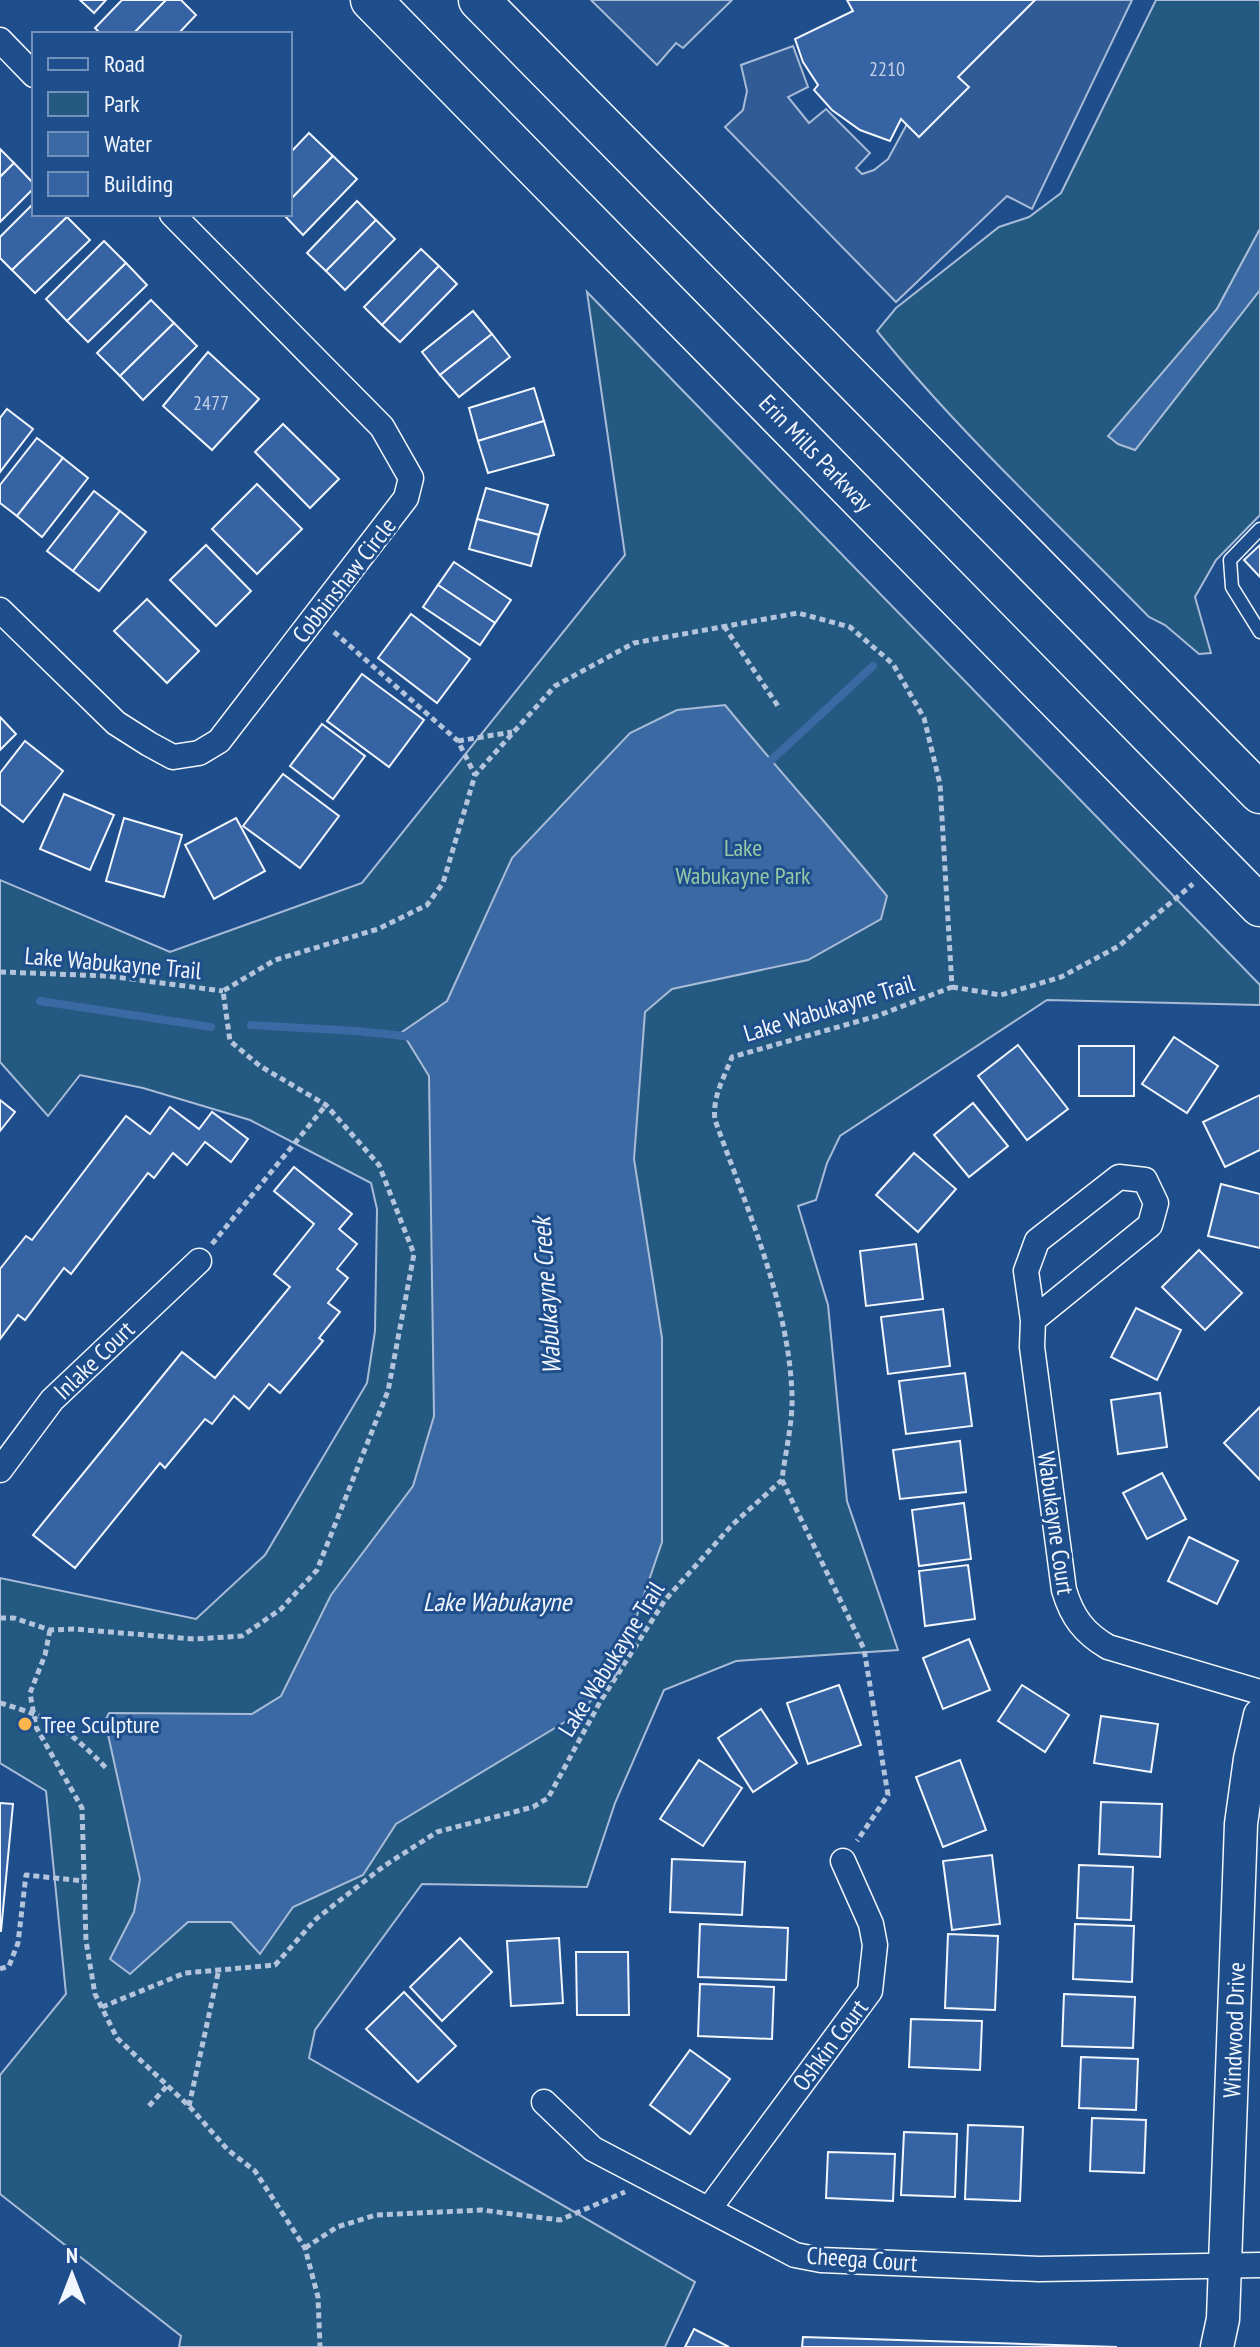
<svg xmlns="http://www.w3.org/2000/svg" width="1260" height="2347" viewBox="0 0 1260 2347" font-family="'PT Sans Narrow',sans-serif">
<rect width="100%" height="100%" fill="#1f4e8c"/>
<g fill="#245a82" stroke="#a8bbd7" stroke-width="2">
<path d="M 1156,0 L 1260,0 L 1260,229 L 1217,309 L 1109,436 L 1135,450 L 1260,290 L 1260,515 L 1216,560 L 1195,597 L 1211,653 L 1199,654 L 1165,625 L 1149,617 C 1057,523 960,433 877,331 L 896,308 L 999,227 L 1029,217 L 1061,193 Z"/>
<polygon points="587,292 1260,985 1260,1005 1047,1000 840,1136 827,1163 816,1200 798,1206 828,1305 847,1501 898,1650 736,1661 664,1690 615,1803 587,1887 422,1884 315,2030 309,2058 695,2282 665,2347 179,2347 181,2336 0,2194 0,2075 66,1994 46,1791 0,1763 0,1578 196,1619 265,1555 367,1383 375,1331 377,1209 371,1183 250,1120 143,1088 80,1075 48,1116 0,1062 0,880 170,952 362,883 625,555"/>
</g>
<g fill="#305b95" stroke="#a8bbd7" stroke-width="2">
<polygon points="591,0 732,0 683,48 676,43 657,65"/>
<polygon points="1035,0 1132,0 1032,209 1007,196 896,302 725,127 743,110 747,91 741,65 793,46 808,87 788,97 809,123 826,109 870,153 856,168 862,174 874,170 888,159 907,124 968,87 958,77"/>
</g>
<g fill="#3b69a3" stroke="#a8bbd7" stroke-width="2">
<polygon points="1260,229 1260,290 1135,450 1118,444 1108,436 1217,309"/>
<path d="M 725,705 C 778,770 834,831 887,896 L 881,919 L 808,960 L 672,989 L 645,1012 L 634,1159 L 662,1338 L 662,1542 L 617,1674 L 578,1714 L 396,1824 L 363,1875 L 293,1907 L 260,1954 L 231,1922 L 188,1922 L 130,1974 L 110,1959 L 134,1912 L 140,1879 L 105,1721 L 109,1713 L 252,1714 L 281,1696 L 331,1595 L 413,1486 L 434,1416 L 429,1076 L 402,1032 L 447,1001 L 512,858 L 630,733 L 677,710 Z"/>
</g>
<g fill="none" stroke-linecap="round" stroke-linejoin="round">
<g stroke="#3b69a3" stroke-width="8">
<polyline points="765,766 873,666"/>
<polyline points="40,1001 211,1027"/>
<polyline points="251,1025 357,1031 413,1037"/>
</g>
</g>
<g fill="#3563a3" stroke="#f2f6ff" stroke-width="2">
<polygon points="80,0 106,0 94,13"/>
<polygon points="122,0 166,0 133,34 101,34 95,28"/>
<polygon points="166,0 181,0 196,15 178,34 133,34"/>
<polygon points="847,0 1035,0 958,77 969,87 919,137 901,119 890,141 860,130 832,110 814,90 818,85 803,62 795,39 853,11"/>
<polygon points="309,133 333,156 290,200 290,153"/>
<polygon points="0,149 14,163 0,177"/>
<polygon points="333,156 357,179 303,235 283,214 290,214 290,200"/>
<polygon points="14,163 34,184 34,188 0,222 0,177"/>
<polygon points="357,201 376,220 326,271 307,253"/>
<polygon points="34,203 34,214 64,214 67,217 12,270 0,258 0,237"/>
<polygon points="67,217 90,240 35,293 12,270"/>
<polygon points="376,220 395,239 345,290 326,271"/>
<polygon points="104,241 126,263 67,321 46,299"/>
<polygon points="421,249 439,266 382,325 364,307"/>
<polygon points="126,263 147,285 88,342 67,321"/>
<polygon points="439,266 457,284 400,342 382,325"/>
<polygon points="151,300 174,323 120,376 97,353"/>
<polygon points="473,311 492,334 440,375 422,352"/>
<polygon points="174,323 197,346 143,400 120,376"/>
<polygon points="492,334 510,357 459,397 440,375"/>
<polygon points="208,352 259,399 212,450 163,406"/>
<polygon points="534,388 544,421 478,441 469,408"/>
<polygon points="7,409 33,429 0,472 0,418"/>
<polygon points="544,421 554,455 488,473 478,441"/>
<polygon points="283,424 339,479 310,508 255,452"/>
<polygon points="37,438 63,458 17,516 0,503 0,485"/>
<polygon points="63,458 88,478 42,537 17,516"/>
<polygon points="257,484 302,529 257,574 212,529"/>
<polygon points="486,488 548,505 539,535 477,519"/>
<polygon points="94,491 120,511 73,571 47,551"/>
<polygon points="120,511 146,532 99,591 73,571"/>
<polygon points="477,519 539,535 531,566 469,549"/>
<polygon points="206,545 251,591 216,626 170,580"/>
<polygon points="1260,545 1260,577 1244,560"/>
<polygon points="454,562 511,600 495,623 438,585"/>
<polygon points="438,585 495,623 480,645 423,607"/>
<polygon points="147,599 199,651 167,683 114,631"/>
<polygon points="411,614 470,659 437,703 378,658"/>
<polygon points="362,674 424,720 389,767 327,721"/>
<polygon points="0,717 16,734 0,750"/>
<polygon points="322,724 365,756 333,799 290,766"/>
<polygon points="25,741 63,771 23,822 0,804 0,773"/>
<polygon points="283,774 339,816 300,868 243,826"/>
<polygon points="64,794 114,815 90,870 40,849"/>
<polygon points="124,818 182,835 164,897 106,881"/>
<polygon points="236,818 265,871 214,899 185,845"/>
<polygon points="1174,1037 1218,1066 1187,1113 1142,1084"/>
<polygon points="1018,1045 1068,1109 1027,1140 978,1076"/>
<rect x="1079" y="1046" width="55" height="50"/>
<polygon points="1260,1095 1260,1150 1225,1167 1203,1122"/>
<polygon points="0,1100 15,1112 0,1131"/>
<polygon points="973,1103 1008,1146 969,1177 934,1135"/>
<polygon points="170,1107 199,1129 212,1112 248,1139 231,1162 205,1142 187,1165 173,1153 154,1178 148,1173 71,1274 64,1268 25,1320 18,1315 0,1339 0,1269 26,1236 32,1240 126,1116 150,1134"/>
<polygon points="914,1153 956,1189 918,1232 876,1195"/>
<polygon points="294,1167 352,1214 339,1229 357,1244 337,1269 348,1278 328,1303 340,1312 319,1338 323,1341 280,1393 269,1384 249,1409 234,1396 212,1424 205,1419 165,1468 160,1463 75,1568 33,1535 182,1352 215,1378 290,1287 274,1274 314,1224 274,1191"/>
<polygon points="1221,1184 1260,1194 1260,1248 1208,1236"/>
<polygon points="916,1244 923,1299 866,1306 860,1251"/>
<polygon points="1199,1250 1242,1293 1205,1330 1162,1287"/>
<polygon points="1136,1308 1181,1330 1157,1380 1111,1357"/>
<polygon points="943,1309 950,1366 888,1374 881,1317"/>
<polygon points="965,1373 972,1426 906,1434 899,1381"/>
<polygon points="1160,1393 1167,1447 1118,1454 1111,1400"/>
<polygon points="1260,1407 1260,1480 1224,1443"/>
<polygon points="960,1441 966,1492 900,1499 893,1450"/>
<polygon points="1162,1473 1186,1519 1147,1539 1123,1493"/>
<polygon points="964,1503 971,1559 919,1566 912,1510"/>
<polygon points="1189,1537 1238,1561 1217,1604 1168,1581"/>
<polygon points="968,1565 975,1619 925,1626 919,1571"/>
<polygon points="969,1639 990,1690 943,1709 923,1658"/>
<polygon points="839,1685 861,1745 808,1764 787,1703"/>
<polygon points="1022,1685 1069,1715 1045,1752 998,1721"/>
<polygon points="761,1709 797,1763 753,1792 718,1738"/>
<polygon points="1101,1716 1158,1724 1151,1772 1094,1763"/>
<polygon points="699,1760 742,1788 703,1846 660,1819"/>
<polygon points="960,1760 986,1830 943,1847 916,1777"/>
<polygon points="1101,1802 1162,1804 1160,1857 1099,1854"/>
<polygon points="0,1803 13,1804 1,1931 0,1931"/>
<polygon points="992,1855 1000,1924 952,1930 943,1861"/>
<polygon points="672,1859 745,1862 742,1915 670,1912"/>
<polygon points="1079,1865 1133,1867 1131,1920 1077,1918"/>
<polygon points="700,1924 788,1928 786,1980 698,1977"/>
<polygon points="1075,1924 1134,1926 1132,1982 1073,1979"/>
<polygon points="948,1934 998,1936 995,2010 945,2008"/>
<polygon points="460,1938 492,1972 442,2021 410,1987"/>
<polygon points="559,1938 563,2003 511,2006 507,1941"/>
<polygon points="576,1952 628,1952 629,2015 577,2015"/>
<polygon points="700,1984 774,1987 772,2039 698,2036"/>
<polygon points="404,1992 456,2046 418,2082 366,2029"/>
<polygon points="1064,1994 1135,1997 1133,2048 1062,2046"/>
<polygon points="911,2019 982,2021 980,2070 909,2067"/>
<polygon points="690,2050 730,2079 690,2134 650,2105"/>
<polygon points="1081,2057 1138,2059 1136,2110 1079,2108"/>
<polygon points="1092,2118 1146,2120 1144,2173 1090,2171"/>
<polygon points="968,2125 1023,2127 1020,2201 965,2199"/>
<polygon points="904,2132 957,2134 955,2197 901,2195"/>
<polygon points="828,2152 895,2154 893,2201 826,2198"/>
<polygon points="694,2329 729,2347 685,2347"/>
<polygon points="803,2337 1117,2347 802,2347"/>
</g>
<g fill="none" stroke-linecap="round" stroke-linejoin="round">
<g stroke="#f2f6ff" stroke-width="15">
<polyline id="service" points="1260,529 1230,560 1232,587 1260,632"/>
</g>
<g stroke="#f2f6ff" stroke-width="27">
<g id="minor">
<polyline points="0,40 34,75"/>
<polyline points="0,610 116,723 149,744 173,757 199,753 219,741 406,498 411,478 382,427 172,214"/>
<path d="M 1033,1320 L 1150,1225 L 1156,1203 L 1145,1180 L 1119,1177 L 1037,1241 L 1026,1271 L 1033,1320 L 1032,1347 L 1064,1590 C 1072,1617 1084,1633 1108,1647 L 1260,1692"/>
<polyline points="0,1470 52,1400 199,1261"/>
<polyline points="544,2102 593,2149 795,2255 821,2260 1039,2269 1260,2265"/>
<polyline points="709,2209 870,1991 875,1945 871,1924 843,1861"/>
</g>
</g>
<g stroke="#f2f6ff" stroke-width="35">
<polyline id="tertiary" points="1217,2347 1223,2319 1241,1824 1250,1759 1260,1715"/>
</g>
<g stroke="#f2f6ff" stroke-width="43">
<g id="primary">
<polyline points="371,0 1260,906"/>
<polyline points="479,0 1260,793"/>
</g>
</g>
<g stroke="#b3c4dc" stroke-width="5" stroke-dasharray="6 4" stroke-linecap="butt">
<polyline points="724,626 780,709"/>
<polyline points="334,632 458,741 475,775"/>
<polyline points="458,741 512,732"/>
<polyline points="0,972 108,976 223,991"/>
<polyline points="952,987 1001,995 1061,977 1119,946 1193,884"/>
<polyline points="212,1244 326,1105"/>
<polyline points="782,1480 864,1649 888,1795 857,1841"/>
<polyline points="0,1618 14,1618 50,1630 74,1629 194,1639 242,1636 281,1609 317,1570 388,1391 414,1254 379,1165 326,1105 260,1066 230,1041 223,991 275,960 378,929 427,905 443,883 475,775 555,686 634,643 798,613 850,627 893,664 924,718 940,784 952,987"/>
<polyline points="50,1630 45,1655 30,1693 36,1727 82,1808 86,1941 95,1994 117,2038 189,2106 228,2150 255,2171 305,2248 318,2297 320,2347"/>
<path d="M 0,1703 C 54,1718 70,1731 108,1770"/>
<polyline points="0,1969 9,1966 18,1943 26,1875 84,1881"/>
<path d="M 102,2007 L 185,1973 L 275,1965 L 316,1919 L 384,1866 L 437,1832 L 533,1807 L 548,1798 L 600,1702 L 665,1600 L 732,1525 L 782,1480 C 785,1453 793,1423 792,1395 C 789,1303 746,1206 715,1120 C 712,1097 724,1078 732,1057 L 877,1016 L 952,987"/>
<polyline points="149,2106 167,2086"/>
<polyline points="189,2106 219,1969"/>
<polyline points="305,2248 337,2227 376,2215 482,2210 560,2220 625,2192"/>
</g>
<use href="#service" stroke="#1f4e8c" stroke-width="12"/>
<use href="#minor" stroke="#1f4e8c" stroke-width="24"/>
<use href="#tertiary" stroke="#1f4e8c" stroke-width="32"/>
<use href="#primary" stroke="#1f4e8c" stroke-width="40"/>
</g>
<circle fill="#ffb74d" stroke="#1f4e8c" stroke-width="3" cx="25" cy="1724" r="8"/>
<g text-anchor="middle" dominant-baseline="central" stroke-width="6" stroke-linejoin="round" paint-order="stroke">
<g font-size="20" fill="#c3d1e8">
<text x="887" y="69">2210</text>
<text x="211" y="403">2477</text>
</g>
<g font-size="24" fill="#f2f6ff" stroke="#1f4e8c">
<text transform="translate(816 453) rotate(46)">Erin Mills Parkway</text>
<text transform="translate(344 580) rotate(-52)">Cobbinshaw Circle</text>
<text transform="translate(113 963) rotate(5)">Lake Wabukayne Trail</text>
<text transform="translate(829 1008) rotate(-17)">Lake Wabukayne Trail</text>
<text transform="translate(94 1360) rotate(-44)">Inlake Court</text>
<text transform="translate(1056 1523) rotate(82)">Wabukayne Court</text>
<text transform="translate(611 1659) rotate(-58)">Lake Wabukayne Trail</text>
<text transform="translate(1234 2030) rotate(-88)">Windwood Drive</text>
<text transform="translate(830 2045) rotate(-53)">Oshkin Court</text>
<text transform="translate(862 2259) rotate(4)">Cheega Court</text>
</g>
<g font-size="24" fill="#97c8a6" stroke="#1f4e8c">
<text x="743" y="847">Lake<tspan x="743" dy="28">Wabukayne Park</tspan></text>
</g>
<g font-size="24" fill="#f2f6ff" stroke="#1f4e8c" text-anchor="start">
<text x="41" y="1724">Tree Sculpture</text>
</g>
<g font-size="26" font-style="italic" fill="#f2f6ff" stroke="#1f4e8c">
<text transform="translate(546 1296) rotate(-94)">Wabukayne Creek</text>
<text x="497" y="1601">Lake Wabukayne</text>
</g>
</g>
<rect x="32" y="32" width="260" height="184" fill="#1f4e8c" stroke="#7391ba" stroke-width="2"/>
<rect x="48" y="58" width="40" height="12" fill="#1f4e8c" stroke="#7391ba" stroke-width="2"/>
<text x="104" y="72" font-size="24" fill="#f2f6ff">Road</text>
<rect x="48" y="92" width="40" height="24" fill="#245a82" stroke="#7391ba" stroke-width="2"/>
<text x="104" y="112" font-size="24" fill="#f2f6ff">Park</text>
<rect x="48" y="132" width="40" height="24" fill="#3b69a3" stroke="#7391ba" stroke-width="2"/>
<text x="104" y="152" font-size="24" fill="#f2f6ff">Water</text>
<rect x="48" y="172" width="40" height="24" fill="#3563a3" stroke="#7391ba" stroke-width="2"/>
<text x="104" y="192" font-size="24" fill="#f2f6ff">Building</text>
<g transform="translate(72 2275)" stroke="#1f4e8c" stroke-width="6" paint-order="stroke">
<path d="M0-6L14 30L0 20L-14 30Z" fill="#f2f6ff"/>
<text y="-12" font-size="22" font-weight="bold" text-anchor="middle" fill="#f2f6ff">N</text>
</g>
</svg>
